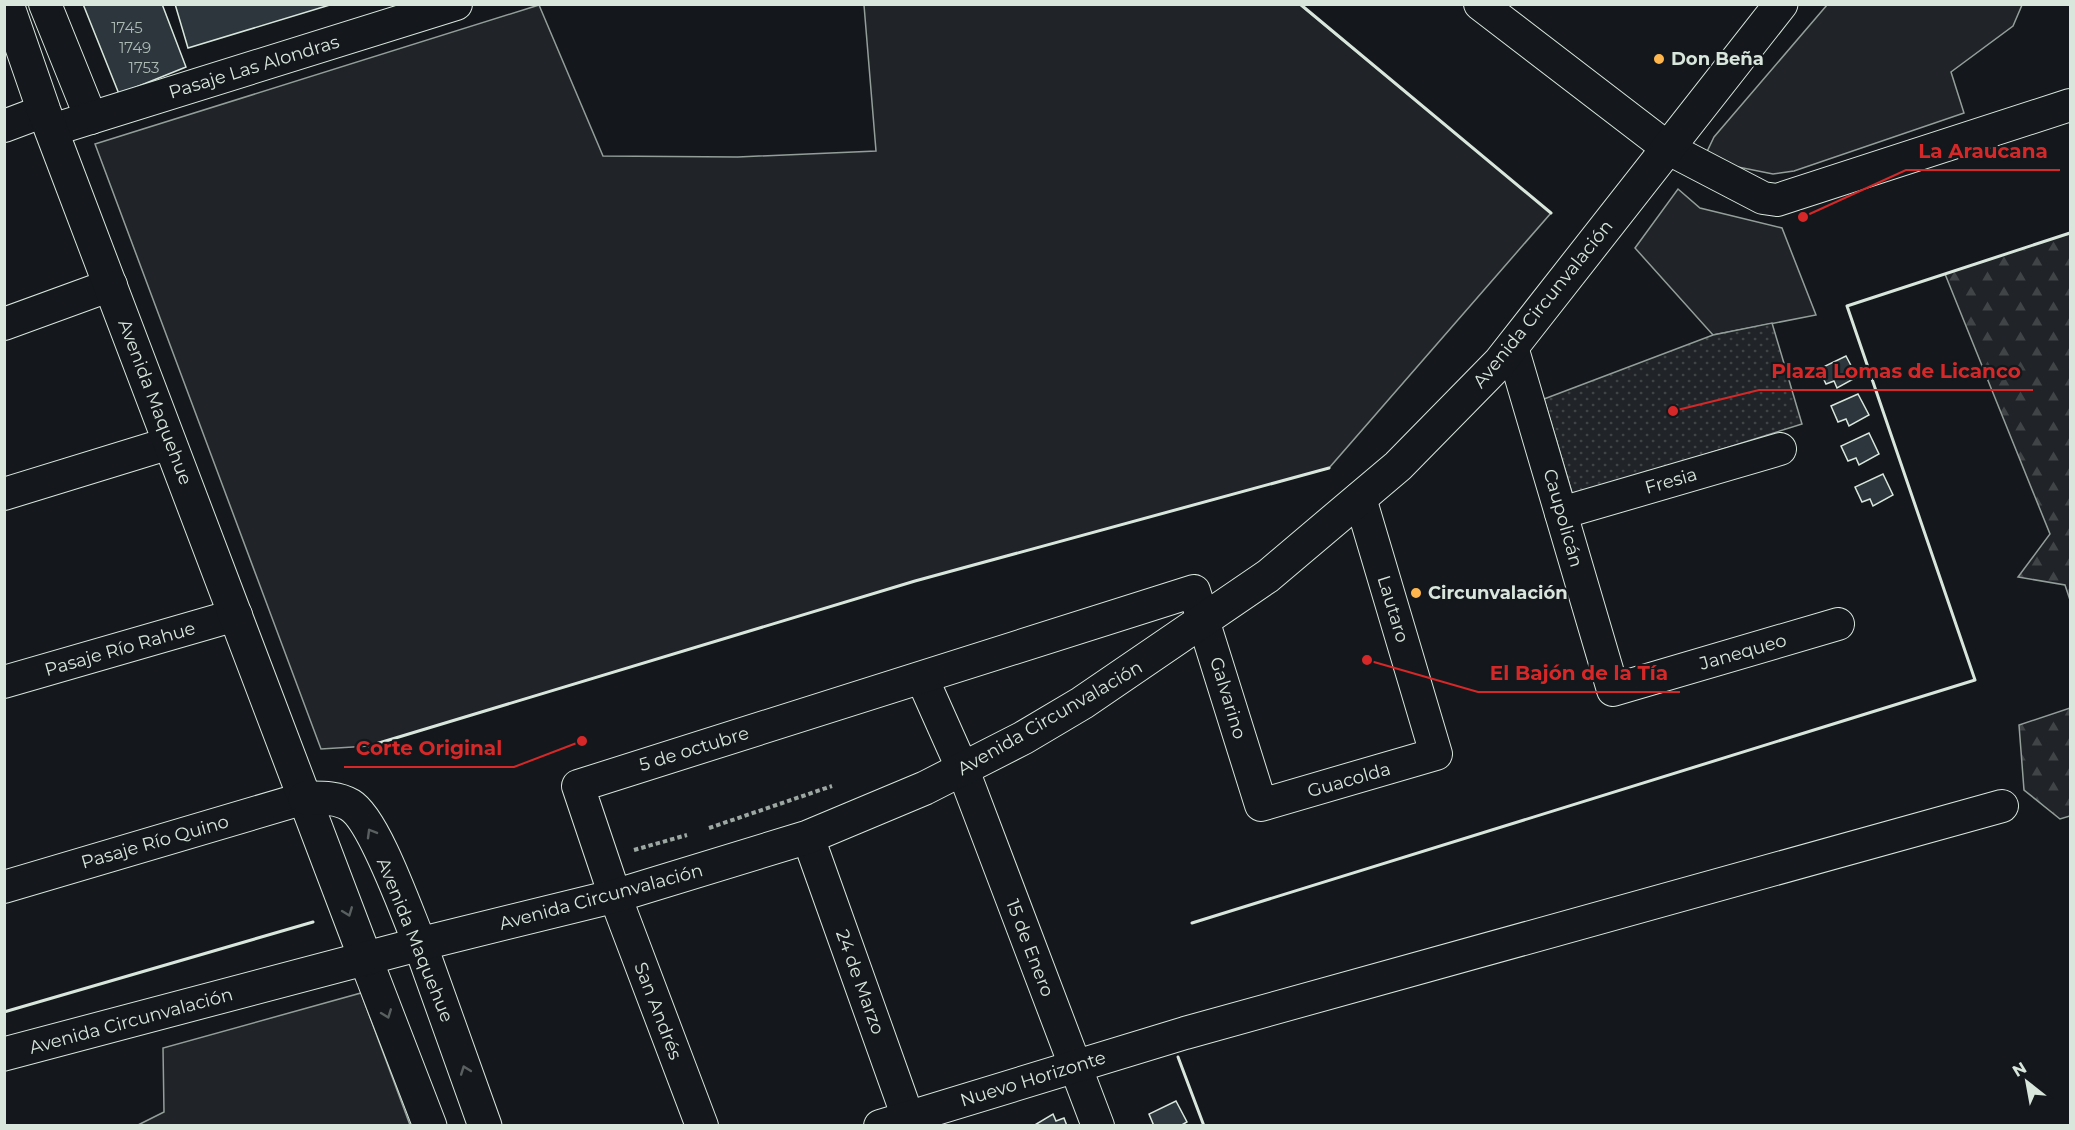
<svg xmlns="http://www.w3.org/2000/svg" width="2075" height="1130" viewBox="0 0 2075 1130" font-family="Montserrat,sans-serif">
<defs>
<pattern id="forest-firs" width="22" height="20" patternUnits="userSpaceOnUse" patternTransform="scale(1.5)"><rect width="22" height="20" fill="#202428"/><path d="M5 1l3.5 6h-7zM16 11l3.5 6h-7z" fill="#404447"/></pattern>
<pattern id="park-dots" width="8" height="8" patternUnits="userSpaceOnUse" patternTransform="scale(1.5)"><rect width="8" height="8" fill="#202428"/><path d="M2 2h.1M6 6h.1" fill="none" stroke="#404447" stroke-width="1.8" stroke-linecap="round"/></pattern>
</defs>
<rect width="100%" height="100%" fill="#14181c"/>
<g fill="#202428" stroke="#939e99" stroke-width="1.5">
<polygon points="539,5 603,156 738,157 876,151 864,5 1300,5 1551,213 1329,468 915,581 369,746 321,749 95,144"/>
<polygon points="1827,5 2022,5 2013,26 1951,72 1964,113 1794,171 1773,174 1703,160 1714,137"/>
<polygon points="1678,189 1700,208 1782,228 1816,315 1713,335 1635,248"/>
<polygon points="361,993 410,1125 136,1126 164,1112 163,1048"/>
</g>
<g fill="url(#forest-firs)" stroke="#939e99" stroke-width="1.5">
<polygon points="2070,233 2070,600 2065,585 2018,577 2050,534 1945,274"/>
<polygon points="2070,708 2070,816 2060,819 2024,790 2019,725"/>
</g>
<polygon fill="url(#park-dots)" stroke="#939e99" stroke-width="1.5" points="1772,323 1802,424 1573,496 1544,399 1713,335"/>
<g fill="#2c363c" stroke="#d8e6dc" stroke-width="1.5">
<polygon points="83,4 162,4 186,67 119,94"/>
<polygon points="175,4 333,4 188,48"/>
<polygon points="1846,356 1857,377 1837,388 1834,381 1826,384 1819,369"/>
<polygon points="1858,394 1869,415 1849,426 1846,419 1838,422 1831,406"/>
<polygon points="1869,433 1879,454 1859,465 1856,458 1848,461 1841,446"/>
<polygon points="1883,474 1893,495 1873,506 1870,499 1862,502 1855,487"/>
<polygon points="1176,1101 1187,1122 1180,1126 1154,1126 1149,1114"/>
<polygon points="1053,1114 1056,1121 1064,1118 1067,1126 1033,1126"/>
</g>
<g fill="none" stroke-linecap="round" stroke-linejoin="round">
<g stroke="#d8e6dc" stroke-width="34">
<g id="minor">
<polyline points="45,4 91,118"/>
<polyline points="1480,4 1669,149 1763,198 1777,200 2070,105"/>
<polyline points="4,126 44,111"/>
<polyline points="52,130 456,4"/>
<polyline points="4,324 111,285"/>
<polyline points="1512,347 1613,690 1838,624"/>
<polyline points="4,494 170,443"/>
<polyline points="1561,513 1780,449"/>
<polyline points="922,678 963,770 1098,1126"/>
<polyline points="4,682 236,615"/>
<polyline points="808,837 911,1126"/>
<polyline points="4,887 305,798"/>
<polyline points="702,1126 615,896 578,786 1194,591 1261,805 1436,754 1360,498"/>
<polyline points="880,1126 1185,1033 2002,806"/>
</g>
</g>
<g stroke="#d8e6dc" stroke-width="35">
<g id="tertiary">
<polyline points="420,944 485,1126"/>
<polyline points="366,960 430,1126"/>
</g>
</g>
<g stroke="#d8e6dc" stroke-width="35">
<g id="secondary">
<polyline points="7,4 44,111 366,960"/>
<path d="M 305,798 C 320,798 337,797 350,805 C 375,820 407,914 420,944"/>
<polyline points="4,1054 420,944 615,896 808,837 925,788 1023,738 1082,703 1268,576 1398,466 1500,362 1781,4"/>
</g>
</g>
<g stroke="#9da8a2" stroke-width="4" stroke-dasharray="4.5 3" stroke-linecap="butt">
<polyline points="709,828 832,786"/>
<polyline points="634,850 687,835"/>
</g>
<use href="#minor" stroke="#14181c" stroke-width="32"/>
<use href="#tertiary" stroke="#14181c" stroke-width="33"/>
<use href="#secondary" stroke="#14181c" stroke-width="33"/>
<g stroke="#d8e6dc" stroke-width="3">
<polyline points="1300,4 1551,213"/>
<polyline points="369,746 915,581 1329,468"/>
<polyline points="1192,923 1975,680 1847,306 2070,233"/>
<polyline points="4,1012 313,922"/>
<polyline points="1178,1057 1204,1126"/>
</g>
</g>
<defs><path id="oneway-chevron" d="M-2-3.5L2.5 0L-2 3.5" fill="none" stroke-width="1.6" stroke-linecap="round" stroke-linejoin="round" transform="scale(1.5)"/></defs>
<g stroke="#59605f">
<use href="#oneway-chevron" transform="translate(371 833) rotate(-120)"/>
<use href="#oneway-chevron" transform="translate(348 912) rotate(69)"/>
<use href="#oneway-chevron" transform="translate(387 1014) rotate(69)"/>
<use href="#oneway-chevron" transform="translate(465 1070) rotate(-110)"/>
</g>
<g fill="#ffb74d" stroke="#14181c" stroke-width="2">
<circle cx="1659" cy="59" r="6"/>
<circle cx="1416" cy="593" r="6"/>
</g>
<g text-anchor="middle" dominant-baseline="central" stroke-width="4.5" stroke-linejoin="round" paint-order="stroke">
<g font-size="15" fill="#adbab4">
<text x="127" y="27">1745</text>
<text x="135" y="47">1749</text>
<text x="144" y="67">1753</text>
</g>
<g font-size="18" font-weight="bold" fill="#d8e6dc" stroke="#14181c" text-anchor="start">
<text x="1671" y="59">Don Beña</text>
<text x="1428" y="593">Circunvalación</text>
</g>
<g font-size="18" fill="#d8e6dc" stroke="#14181c">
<text transform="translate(254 67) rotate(-17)">Pasaje Las Alondras</text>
<text transform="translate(1543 304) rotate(-51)">Avenida Circunvalación</text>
<text transform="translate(155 402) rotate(69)">Avenida Maquehue</text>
<text transform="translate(1671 481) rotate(-16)">Fresia</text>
<text transform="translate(1563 518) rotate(74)">Caupolicán</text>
<text transform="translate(1393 609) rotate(73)">Lautaro</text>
<text transform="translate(120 649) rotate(-16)">Pasaje Río Rahue</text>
<text transform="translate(1743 652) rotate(-16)">Janequeo</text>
<text transform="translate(1228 698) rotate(73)">Galvarino</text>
<text transform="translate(1050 718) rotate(-30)">Avenida Circunvalación</text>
<text transform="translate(694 749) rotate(-17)">5 de octubre</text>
<text transform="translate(1349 780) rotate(-16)">Guacolda</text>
<text transform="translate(155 842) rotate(-16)">Pasaje Río Quino</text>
<text transform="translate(601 897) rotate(-15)">Avenida Circunvalación</text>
<text transform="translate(415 940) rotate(68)">Avenida Maquehue</text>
<text transform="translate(1030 948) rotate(69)">15 de Enero</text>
<text transform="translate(860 982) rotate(70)">24 de Marzo</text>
<text transform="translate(658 1011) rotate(69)">San Andrés</text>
<text transform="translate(131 1021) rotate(-15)">Avenida Circunvalación</text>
<text transform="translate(1033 1079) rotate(-17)">Nuevo Horizonte</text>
</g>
</g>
<path fill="none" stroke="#d62828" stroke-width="2" d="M1803 217L1906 170H2060M1673 411L1759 390H2033M1367 660L1478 692H1680M582 741L514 767H344"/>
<g fill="#d62828" stroke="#14181c" stroke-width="2">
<circle cx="1803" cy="217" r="6"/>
<circle cx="1673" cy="411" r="6"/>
<circle cx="1367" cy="660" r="6"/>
<circle cx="582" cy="741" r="6"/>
</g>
<g font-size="20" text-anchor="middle" font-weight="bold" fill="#d62828" stroke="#14181c" stroke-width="4.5" stroke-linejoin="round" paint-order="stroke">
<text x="1983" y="158">La Araucana</text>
<text x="1896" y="378">Plaza Lomas de Licanco</text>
<text x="1579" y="680">El Bajón de la Tía</text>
<text x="429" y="755">Corte Original</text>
</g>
<rect width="2075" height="1130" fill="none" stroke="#d8e6dc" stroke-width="12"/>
<g transform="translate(2027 1082) rotate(329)" stroke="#14181c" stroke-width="4.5" paint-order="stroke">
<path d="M0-4.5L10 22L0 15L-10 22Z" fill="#d8e6dc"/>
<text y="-9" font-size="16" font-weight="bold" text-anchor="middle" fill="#d8e6dc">N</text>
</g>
</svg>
